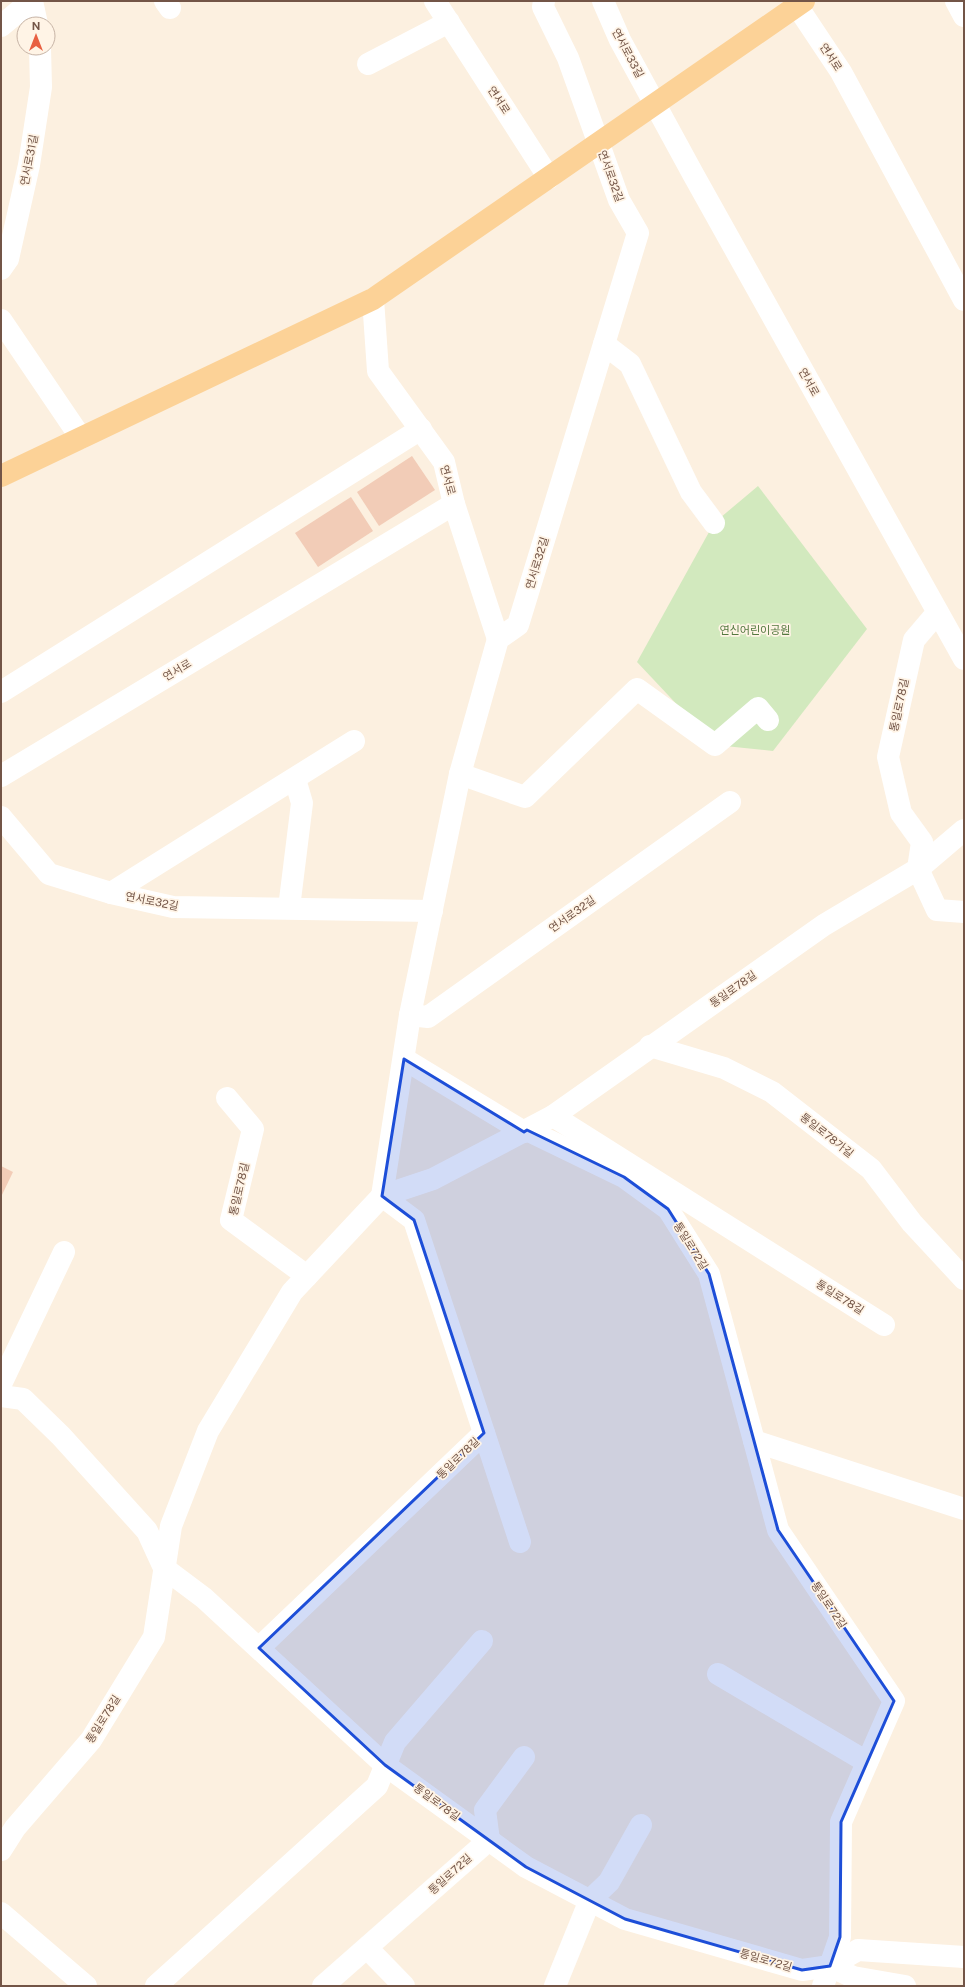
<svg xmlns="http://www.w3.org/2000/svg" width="965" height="1987" viewBox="0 0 965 1987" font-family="'Public Sans','Noto Sans KR',sans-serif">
<rect width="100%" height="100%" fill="#fcf0e0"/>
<polygon fill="#d2e9be" points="758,486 867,629 773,751 715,745 637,662 714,523"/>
<g fill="#f2ccb7">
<polygon points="412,456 435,490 379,526 357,492"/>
<polygon points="351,497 373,531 318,567 295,533"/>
<polygon points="1,1166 13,1172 1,1197"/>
</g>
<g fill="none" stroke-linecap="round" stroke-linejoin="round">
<g stroke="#fff" stroke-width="22">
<polyline points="32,1 37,24"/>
<polyline points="165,1 170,8"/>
<polyline points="435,1 549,178"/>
<polyline points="603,1 620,40 693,174 964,659"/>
<polyline points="956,1 964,16"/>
<polyline points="797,6 841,72 964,300"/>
<polyline points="1,26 31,1"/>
<polyline points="368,64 449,22"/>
<polyline points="1,269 8,259 29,165 41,87 40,48"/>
<polyline points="373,299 378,371 444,462 454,504 498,639"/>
<polyline points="1,320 81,438"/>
<polyline points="604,344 630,364 691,492 714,523"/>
<polyline points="1,692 421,429"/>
<polyline points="460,774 525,797 637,689 715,745 758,708 768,720"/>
<polyline points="1,776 454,504"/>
<polyline points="1,817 49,874 111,893 173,907 432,911"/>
<polyline points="918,869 922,842 901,813 888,757 914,640 937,613"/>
<polyline points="918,869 964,830"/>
<polyline points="111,893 354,741"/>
<polyline points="289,908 302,803 295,779"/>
<polyline points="410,1015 428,1017 730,802"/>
<polyline points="650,1046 724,1068 772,1092 871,1169 912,1223 964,1279"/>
<polyline points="404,1059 524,1132"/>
<polyline points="227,1098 253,1129 231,1220 307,1276"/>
<polyline points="553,1116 884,1325"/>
<polyline points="527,1130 624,1177 668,1209 709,1274 778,1530 894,1701 841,1822 840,1937 823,1986"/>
<polyline points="1,1384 64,1252"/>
<polyline points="1,1396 23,1399 61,1436 147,1531 164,1568 204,1598 385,1765 526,1867 625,1919 802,1970 830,1966 853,1977 905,1986"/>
<polyline points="754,1441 964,1509"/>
<polyline points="520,1542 414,1220 382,1196 410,1015 460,774 498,639 518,625 638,233 619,200 568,58 543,7 544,1"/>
<polyline points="259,1648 484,1433"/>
<polyline points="718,1674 867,1762"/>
<polyline points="489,1840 485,1810 524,1757"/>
<polyline points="1,1850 15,1828 91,1740 154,1637 171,1526 208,1431 292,1292 382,1196 433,1179 553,1116 824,925 918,869 937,910 964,912"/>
<polyline points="1,1913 86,1986"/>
<polyline points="367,1948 404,1986"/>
<polyline points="830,1966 858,1950 964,1957"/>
<polyline points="156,1986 377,1786 395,1742 482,1641"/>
<polyline points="323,1986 489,1840"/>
<polyline points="555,1986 590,1900 609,1882 641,1825"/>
</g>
<polyline stroke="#fcd297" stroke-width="22" points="1,476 373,299 804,1"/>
</g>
<path fill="#1d4ed8" fill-opacity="0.2" stroke="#1d4ed8" stroke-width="3" stroke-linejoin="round" d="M 404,1059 L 524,1132 L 527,1130 L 624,1177 L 668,1209 L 709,1274 L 778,1530 L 894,1701 L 841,1822 L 840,1937 L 830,1966 L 802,1970 L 625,1919 L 526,1867 L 385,1765 L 259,1648 L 484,1433 L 414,1220 L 382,1196 Z"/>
<g text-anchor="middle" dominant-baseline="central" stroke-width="3.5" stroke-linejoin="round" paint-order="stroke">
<g font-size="11" fill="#735547" stroke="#fff4e6">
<text transform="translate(628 53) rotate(62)">연서로33길</text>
<text transform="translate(831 57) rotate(57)">연서로</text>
<text transform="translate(499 100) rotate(57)">연서로</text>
<text transform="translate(29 160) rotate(-79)">연서로31길</text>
<text transform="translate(611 176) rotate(70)">연서로32길</text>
<text transform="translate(809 382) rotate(61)">연서로</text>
<text transform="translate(448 480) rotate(75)">연서로</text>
<text transform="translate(537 563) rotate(-73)">연서로32길</text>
<text transform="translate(177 670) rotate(-31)">연서로</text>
<text transform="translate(899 705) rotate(-78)">통일로78길</text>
<text transform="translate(152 901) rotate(11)">연서로32길</text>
<text transform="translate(572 914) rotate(-35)">연서로32길</text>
<text transform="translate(733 989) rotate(-35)">통일로78길</text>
<text transform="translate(827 1135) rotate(38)">통일로78가길</text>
<text transform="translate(239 1189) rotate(-77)">통일로78길</text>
<text transform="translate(691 1246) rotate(58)">통일로72길</text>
<text transform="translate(840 1297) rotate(32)">통일로78길</text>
<text transform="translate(458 1458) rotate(-44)">통일로78길</text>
<text transform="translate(829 1605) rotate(56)">통일로72길</text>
<text transform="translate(103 1719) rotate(-58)">통일로78길</text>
<text transform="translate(437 1802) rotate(36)">통일로78길</text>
<text transform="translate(450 1874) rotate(-42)">통일로72길</text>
<text transform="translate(766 1960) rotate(16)">통일로72길</text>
</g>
<g font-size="11" fill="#53783f" stroke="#fff4e6">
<text x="755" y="630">연신어린이공원</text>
</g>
</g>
<rect width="965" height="1987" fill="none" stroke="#735547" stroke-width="4"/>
<g transform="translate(36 36)"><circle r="19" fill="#fff4e6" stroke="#c7b4a6"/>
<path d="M0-3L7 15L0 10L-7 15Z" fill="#e86042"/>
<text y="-6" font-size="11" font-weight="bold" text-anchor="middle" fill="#735547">N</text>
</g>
</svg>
